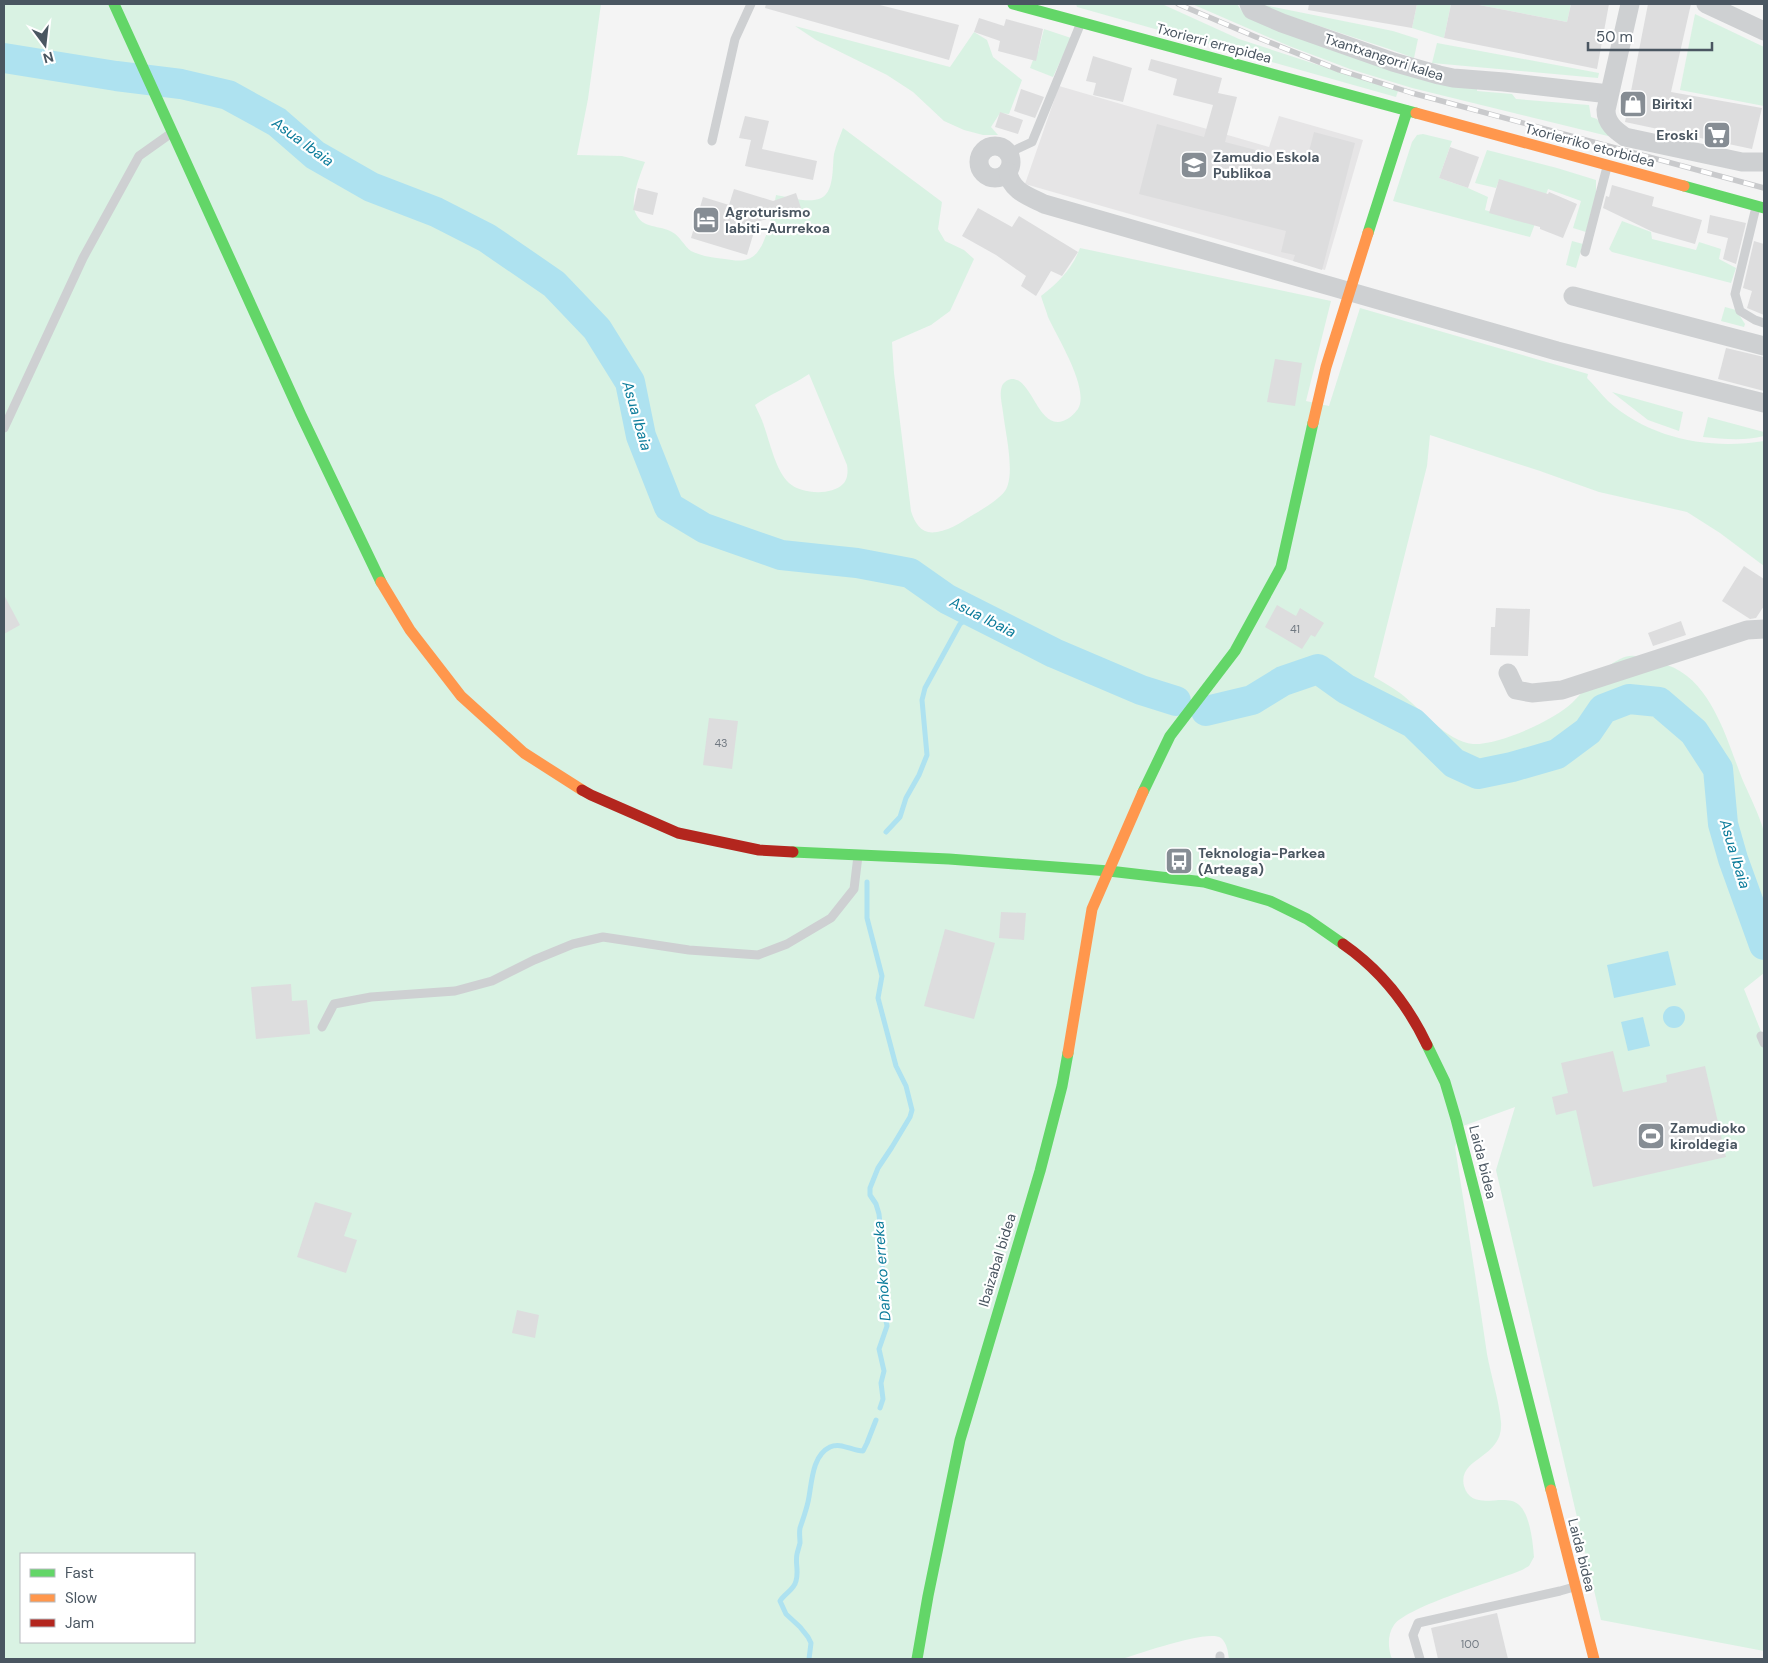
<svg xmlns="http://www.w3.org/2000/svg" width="1768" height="1663" viewBox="0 0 1768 1663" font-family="'DM Sans',sans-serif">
<rect width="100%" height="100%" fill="#f4f4f4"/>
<polygon fill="#e6e5e6" points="1059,86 1269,147 1279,116 1363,140 1325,270 1025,184"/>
<g fill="#d9f2e3" fill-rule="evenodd">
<path d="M 4,4 L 601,4 L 588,99 L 577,155 L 622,156 L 645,162 C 640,175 629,201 636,214 C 643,229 660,225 672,232 C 680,236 684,246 691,251 C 701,256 714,258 725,259 C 732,260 741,262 748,259 C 766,254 773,211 776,195 C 789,197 806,203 819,199 C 835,194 832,167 834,154 C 836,145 840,136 843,128 L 942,202 L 938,229 L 945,241 L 964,250 L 974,259 L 950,311 L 931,325 L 892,342 L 894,373 L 911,511 C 915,524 922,535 937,532 C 952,530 965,519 978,512 C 987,506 998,500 1005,491 C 1016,475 1005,431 1003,412 C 1002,404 999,394 1002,386 C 1003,383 1007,380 1011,379 C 1032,377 1038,430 1063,421 C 1069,419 1074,414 1078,409 C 1090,389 1057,337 1048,317 C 1046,310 1043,303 1041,296 C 1058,283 1072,269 1080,248 L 1331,301 L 1306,401 L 1329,406 L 1360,308 L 1588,374 L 1587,378 C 1594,385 1601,394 1608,401 C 1650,439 1710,450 1764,441 L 1764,566 L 1720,533 L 1687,512 L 1599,492 L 1540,471 L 1430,435 L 1427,466 L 1374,677 C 1383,682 1392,687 1400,693 C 1420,708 1447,742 1473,744 C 1499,745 1555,720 1573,702 C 1588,687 1600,669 1620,659 C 1634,652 1642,658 1656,663 C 1659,664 1663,664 1667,665 C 1712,680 1727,741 1743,781 C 1749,794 1762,821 1764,833 C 1766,848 1764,864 1764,879 C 1764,910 1764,942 1764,973 L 1744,989 L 1764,1039 L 1764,1651 L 1601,1620 L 1496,1170 L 1515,1107 L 1463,1126 L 1455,1147 C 1466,1216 1477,1285 1487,1354 C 1491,1376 1499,1400 1501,1422 C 1504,1459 1457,1457 1464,1486 C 1472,1513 1503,1492 1518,1504 C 1530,1513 1533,1543 1534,1557 L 1529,1566 L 1522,1570 C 1496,1581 1408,1606 1394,1625 C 1387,1635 1388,1649 1392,1659 L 1229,1659 C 1228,1652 1227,1643 1221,1638 C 1208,1629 1139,1654 1122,1659 L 4,1659 ZM 809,374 L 847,465 C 848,471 848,479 843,484 C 831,496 801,494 789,483 C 776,471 770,443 764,426 C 762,419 758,412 755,405 C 772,393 791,386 809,374 ZM 21,1554 L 194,1554 L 194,1642 L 21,1642 Z"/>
<polygon points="1076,4 1162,4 1239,39 1398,91 1396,97 1077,7"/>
<polygon points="1192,4 1237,4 1241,10 1477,85 1477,91 1512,94 1516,99 1589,105 1591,117 1597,119 1606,131 1616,138 1412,88 1350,69 1289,46"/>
<polygon points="1417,4 1451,4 1444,38 1412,28"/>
<polygon points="1474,4 1571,4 1567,22"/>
<polygon points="1264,5 1393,31 1418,39 1414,58 1389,49 1265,8"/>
<polygon points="1695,14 1764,47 1764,106 1680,90"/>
<polygon points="795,26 950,67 974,32 987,40 993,57 1022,80 1009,114 1000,113 991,127 998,135 983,135 964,130 944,121 913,92 887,75 816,40"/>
<polygon points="1044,29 1071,38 1053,77 1030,68 1036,52 1038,52"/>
<polygon points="1437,43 1599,73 1598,78 1432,63"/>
<polygon points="1423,134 1452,141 1439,178 1468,188 1488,197 1485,210 1517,220 1499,180 1496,188 1475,183 1487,150 1557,168 1596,180 1596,194 1586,232 1573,228 1581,201 1548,189 1530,237 1393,201 1412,142 1417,135"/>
<polygon points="1622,221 1651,232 1652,239 1696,250 1699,242 1721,249 1719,259 1736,268 1731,283 1612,252 1609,249"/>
<polygon points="1572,241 1583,244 1576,268 1566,265"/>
<polygon points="1725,307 1736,310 1745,324 1744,327 1721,321"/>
<polygon points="1612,392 1683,412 1679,431 1648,420"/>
<path d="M 1708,417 L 1764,432 L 1764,436 C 1744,441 1724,439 1703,437 Z"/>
</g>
<g fill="#aee2f0">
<polygon points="1668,951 1676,985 1614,998 1607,965"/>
<circle cx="1674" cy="1017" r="11"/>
<polygon points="1643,1017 1650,1046 1628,1051 1621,1022"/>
</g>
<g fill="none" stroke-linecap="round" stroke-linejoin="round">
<g stroke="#aee2f0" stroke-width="5">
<polyline points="886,832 900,817 906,798 919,775 927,755 922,700 925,688 960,624 966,620 983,616"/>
<polyline points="867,882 867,918 882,976 878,998 896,1066 906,1086 912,1110 910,1117 892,1147 878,1168 870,1188 870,1195 876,1204 879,1214 881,1234 880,1256 886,1283 883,1294 883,1304 887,1326 879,1349 884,1371 881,1383 883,1399 880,1408"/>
<path d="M 809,1659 L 811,1643 L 808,1637 L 800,1627 L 786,1614 L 780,1601 C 785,1593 794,1590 796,1581 C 799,1571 795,1563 797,1554 C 798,1550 799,1547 800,1543 C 800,1538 799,1533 800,1528 C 803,1519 806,1511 808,1502 C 812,1485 811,1456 830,1447 C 841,1442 852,1451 863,1451 L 867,1443 L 876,1420"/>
</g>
<g stroke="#aee2f0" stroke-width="30">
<polyline points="4,58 116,76 181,84 228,95 277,122 315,155 371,187 436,212 487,238 554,284 597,329 630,382 641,436 669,507 704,528 781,555 857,563 910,573 947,599 1054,653 1141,690 1176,701"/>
<polyline points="1206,711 1252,700 1283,681 1318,669 1346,689 1413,723 1454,763 1478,774 1512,767 1557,754 1588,731 1603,709 1629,699 1659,702 1694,732 1718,769 1723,824 1733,859 1764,945"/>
</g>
</g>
<g fill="#ddddde">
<polygon points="766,4 876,4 959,25 949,60 765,8"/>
<polygon points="1309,4 1417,4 1412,28 1308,10"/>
<polygon points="1451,4 1474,4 1567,22 1571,4 1609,4 1597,69 1444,38"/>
<polygon points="1648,4 1691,4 1671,92 1762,108 1752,149 1625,122"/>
<polygon points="979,18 1004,26 1006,19 1043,29 1036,61 998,51 1000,41 974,32"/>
<polygon points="1093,56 1132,68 1123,102 1093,95 1096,83 1086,81"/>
<polygon points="1151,59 1222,78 1218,93 1237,97 1225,142 1306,163 1314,132 1355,143 1322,270 1293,261 1295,255 1281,252 1286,231 1139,194 1157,124 1204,137 1213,105 1173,95 1177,79 1148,70"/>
<polygon points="1021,89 1044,97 1035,118 1014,111"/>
<polygon points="1000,112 1023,120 1018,134 995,127"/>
<polygon points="745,116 769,121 762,149 817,161 813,180 745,166 751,140 739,138"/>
<polygon points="1450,147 1479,157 1468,188 1439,178"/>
<polygon points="1499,179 1548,194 1549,192 1577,204 1563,238 1540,229 1540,227 1489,213"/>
<polygon points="1612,185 1654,197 1652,206 1702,220 1695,244 1653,232 1603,208 1606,196 1609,197"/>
<polygon points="638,188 658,193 653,215 633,210"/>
<polygon points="734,189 773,201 796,193 801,208 757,222 747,255 691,238 703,197 729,205"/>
<polygon points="978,208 1012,227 1019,216 1078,252 1062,276 1051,271 1036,296 1021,286 1026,276 996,255 962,236"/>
<polygon points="1710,215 1746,223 1736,264 1723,259 1728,238 1707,233"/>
<polygon points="1754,241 1764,244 1764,315 1747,308 1752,291 1743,288"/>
<polygon points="1726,348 1764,357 1764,391 1718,379"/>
<polygon points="1275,359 1302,363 1295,406 1267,402"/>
<polygon points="1744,566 1764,579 1764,606 1756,618 1750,619 1722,601"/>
<polygon points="4,595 20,625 4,634"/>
<polygon points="1277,605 1296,616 1300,608 1324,623 1315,637 1311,635 1302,649 1265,627"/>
<polygon points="1496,608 1530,609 1528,656 1490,655 1491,627 1495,627"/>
<polygon points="1681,621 1686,635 1653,646 1648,633"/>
<polygon points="709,718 738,721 732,769 703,765"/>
<polygon points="1001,912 1026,913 1024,940 999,938"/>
<polygon points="945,929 995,943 974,1019 924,1006"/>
<polygon points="291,984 292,1001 307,1000 310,1034 256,1039 251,987"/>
<polygon points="1613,1051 1623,1092 1667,1082 1666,1075 1705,1066 1726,1157 1593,1187 1576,1110 1556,1115 1552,1097 1568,1093 1561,1063"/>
<polygon points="315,1202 352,1213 344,1236 357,1240 346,1273 297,1257"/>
<polygon points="517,1310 539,1315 535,1338 512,1333"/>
<polygon points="1497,1613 1508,1659 1438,1659 1431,1628"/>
</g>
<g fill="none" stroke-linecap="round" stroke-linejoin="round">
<g stroke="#ced0d2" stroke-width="9">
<polyline points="712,141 735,39 751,4"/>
<polyline points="1017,149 1032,142 1080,25"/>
<polyline points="1756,207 1735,294 1740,311 1755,320 1764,323"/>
<polyline points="1585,252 1607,167"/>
<polyline points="4,428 83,258 139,156 170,134"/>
<polyline points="322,1027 334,1004 371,997 455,991 492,981 534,960 573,944 603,937 689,950 758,955 787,944 831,918 854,889 858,856"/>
<polyline points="1761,1036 1764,1043"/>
<polyline points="1220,1656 1220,1659"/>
<polyline points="1420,1659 1413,1635 1418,1623 1560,1591 1574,1587"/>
</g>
<g stroke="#ced0d2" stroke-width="19">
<polyline points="1249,4 1252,10 1282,23 1393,62 1439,75 1453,78 1504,82 1609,94"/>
<path d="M 1630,4 L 1606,110 C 1606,123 1615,130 1625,137 L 1742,162 L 1764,162"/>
<polyline points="1706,4 1764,31"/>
<circle cx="995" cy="162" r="16"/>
<path d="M 1008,172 C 1011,191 1028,196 1044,204 L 1557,351 L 1764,403"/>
<polyline points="1573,296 1764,346"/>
<polyline points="1508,673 1516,690 1532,693 1562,690 1747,630 1764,629"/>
</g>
<g stroke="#63d668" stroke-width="11">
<polyline points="114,4 301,415 381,582"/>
<polyline points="1013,4 1416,113"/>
<polyline points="1684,186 1764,208"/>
<polyline points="1368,233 1407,111"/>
<polyline points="1143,792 1170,736 1235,651 1281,567 1313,423"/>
<polyline points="793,852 949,859 1109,871 1204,882 1270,901 1307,919 1343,944"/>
<polyline points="1427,1045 1445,1082 1456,1119 1551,1490"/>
<polyline points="917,1659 928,1596 960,1440 1040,1171 1062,1086 1068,1053"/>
</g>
<g stroke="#ff974d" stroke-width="11">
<polyline points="1416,113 1684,186"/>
<polyline points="1313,423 1326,367 1368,233"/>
<polyline points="381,582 410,630 461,696 524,753 582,790"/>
<polyline points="1068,1053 1092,909 1143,792"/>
<polyline points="1551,1490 1594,1659"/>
</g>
<g stroke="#b3261e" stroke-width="11">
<polyline points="582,790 591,795 678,833 759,850 793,852"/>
<path d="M 1343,944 C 1379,969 1408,1005 1427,1045"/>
</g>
<g stroke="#c9cacc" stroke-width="5.5">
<polyline id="rail" points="1178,4 1256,37 1339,70 1412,93 1764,188"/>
</g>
<use href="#rail" stroke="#fff" stroke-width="4" stroke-dasharray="11" stroke-linecap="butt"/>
</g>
<defs>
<g id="shop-square" transform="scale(1.4375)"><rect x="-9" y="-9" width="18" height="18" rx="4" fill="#868d94" stroke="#fff"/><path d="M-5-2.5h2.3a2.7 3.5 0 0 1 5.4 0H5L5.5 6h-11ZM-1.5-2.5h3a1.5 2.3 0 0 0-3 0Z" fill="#fff"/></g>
<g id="supermarket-square" transform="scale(1.4375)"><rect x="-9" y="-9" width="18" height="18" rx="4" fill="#868d94" stroke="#fff"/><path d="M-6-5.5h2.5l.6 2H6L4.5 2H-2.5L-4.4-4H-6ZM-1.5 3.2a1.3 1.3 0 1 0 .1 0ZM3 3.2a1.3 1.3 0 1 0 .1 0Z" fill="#fff"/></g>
<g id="school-square" transform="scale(1.4375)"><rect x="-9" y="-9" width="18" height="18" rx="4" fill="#868d94" stroke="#fff"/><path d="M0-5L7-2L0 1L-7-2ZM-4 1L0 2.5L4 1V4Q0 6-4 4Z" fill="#fff"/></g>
<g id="hotel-square" transform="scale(1.4375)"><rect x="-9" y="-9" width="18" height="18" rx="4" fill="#868d94" stroke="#fff"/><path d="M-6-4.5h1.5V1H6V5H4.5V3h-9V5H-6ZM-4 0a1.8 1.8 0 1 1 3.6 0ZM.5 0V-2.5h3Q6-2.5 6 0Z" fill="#fff"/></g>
<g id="bus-square" transform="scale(1.4375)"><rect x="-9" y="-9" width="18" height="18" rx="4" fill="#868d94" stroke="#fff"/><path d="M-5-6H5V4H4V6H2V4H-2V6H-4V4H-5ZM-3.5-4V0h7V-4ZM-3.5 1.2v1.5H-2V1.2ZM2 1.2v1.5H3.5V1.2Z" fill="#fff"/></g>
<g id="stadium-square" transform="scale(1.4375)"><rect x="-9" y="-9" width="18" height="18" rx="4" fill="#868d94" stroke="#fff"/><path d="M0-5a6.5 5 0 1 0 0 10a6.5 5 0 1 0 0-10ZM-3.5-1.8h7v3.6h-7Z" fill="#fff"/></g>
</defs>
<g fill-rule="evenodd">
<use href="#shop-square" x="1633" y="104"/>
<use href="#supermarket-square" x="1717" y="135"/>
<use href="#school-square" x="1194" y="165"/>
<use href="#hotel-square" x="706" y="220"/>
<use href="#bus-square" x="1179" y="861"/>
<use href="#stadium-square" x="1651" y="1136"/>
</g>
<g text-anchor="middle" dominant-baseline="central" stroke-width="4.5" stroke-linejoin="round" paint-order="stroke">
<g font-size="11" fill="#707881">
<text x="1295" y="629">41</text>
<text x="721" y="743">43</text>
<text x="1470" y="1644">100</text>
</g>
<g font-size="14" fill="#4a5661" stroke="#fff">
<text transform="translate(1214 43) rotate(15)">Txorierri errepidea</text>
<text transform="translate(1384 57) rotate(18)">Txantxangorri kalea</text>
<text transform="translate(1590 145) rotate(15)">Txorierriko etorbidea</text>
<text transform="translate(1483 1162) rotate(76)">Laida bidea</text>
<text transform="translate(997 1260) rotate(-73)">Ibaizabal bidea</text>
<text transform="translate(1582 1555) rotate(76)">Laida bidea</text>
</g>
<g font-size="14" font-weight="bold" fill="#4a5661" stroke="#fff" text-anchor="start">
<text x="1652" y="104">Biritxi</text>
<text x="1698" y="135" text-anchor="end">Eroski</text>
<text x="1213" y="157">Zamudio Eskola<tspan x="1213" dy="16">Publikoa</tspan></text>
<text x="725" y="212">Agroturismo<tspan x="725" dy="16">Iabiti-Aurrekoa</tspan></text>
<text x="1198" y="853">Teknologia-Parkea<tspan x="1198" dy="16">(Arteaga)</tspan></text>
<text x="1670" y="1128">Zamudioko<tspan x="1670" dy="16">kiroldegia</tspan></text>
</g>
<g font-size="15" font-style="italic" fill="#0c7c9b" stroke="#fff">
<text transform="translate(303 142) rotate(36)">Asua Ibaia</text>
<text transform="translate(637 416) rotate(74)">Asua Ibaia</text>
<text transform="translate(983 617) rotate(27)">Asua Ibaia</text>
<text transform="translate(1735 854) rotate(73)">Asua Ibaia</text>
<text transform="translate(882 1271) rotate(-94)">Dañoko erreka</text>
</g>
</g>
<rect width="1768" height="1663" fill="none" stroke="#4a5661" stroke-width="10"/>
<rect x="20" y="1553" width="175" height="90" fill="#ffffff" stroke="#b7bbc0"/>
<rect x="30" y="1569" width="25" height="8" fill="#63d668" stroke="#b7bbc0"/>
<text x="65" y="1578" font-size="15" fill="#4a5661">Fast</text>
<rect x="30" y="1594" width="25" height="8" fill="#ff974d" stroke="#b7bbc0"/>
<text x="65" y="1603" font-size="15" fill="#4a5661">Slow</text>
<rect x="30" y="1619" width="25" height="8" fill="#b3261e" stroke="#b7bbc0"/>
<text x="65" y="1628" font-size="15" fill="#4a5661">Jam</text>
<g transform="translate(45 45) rotate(165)" stroke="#ffffff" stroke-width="4" paint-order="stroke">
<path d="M0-4L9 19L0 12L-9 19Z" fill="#4a5661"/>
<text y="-8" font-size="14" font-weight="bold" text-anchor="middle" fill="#4a5661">N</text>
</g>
<path d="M1588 42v8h124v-8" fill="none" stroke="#4a5661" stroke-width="2.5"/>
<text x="1596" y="42" font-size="15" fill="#4a5661" stroke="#ffffff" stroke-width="4" paint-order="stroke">50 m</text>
</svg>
